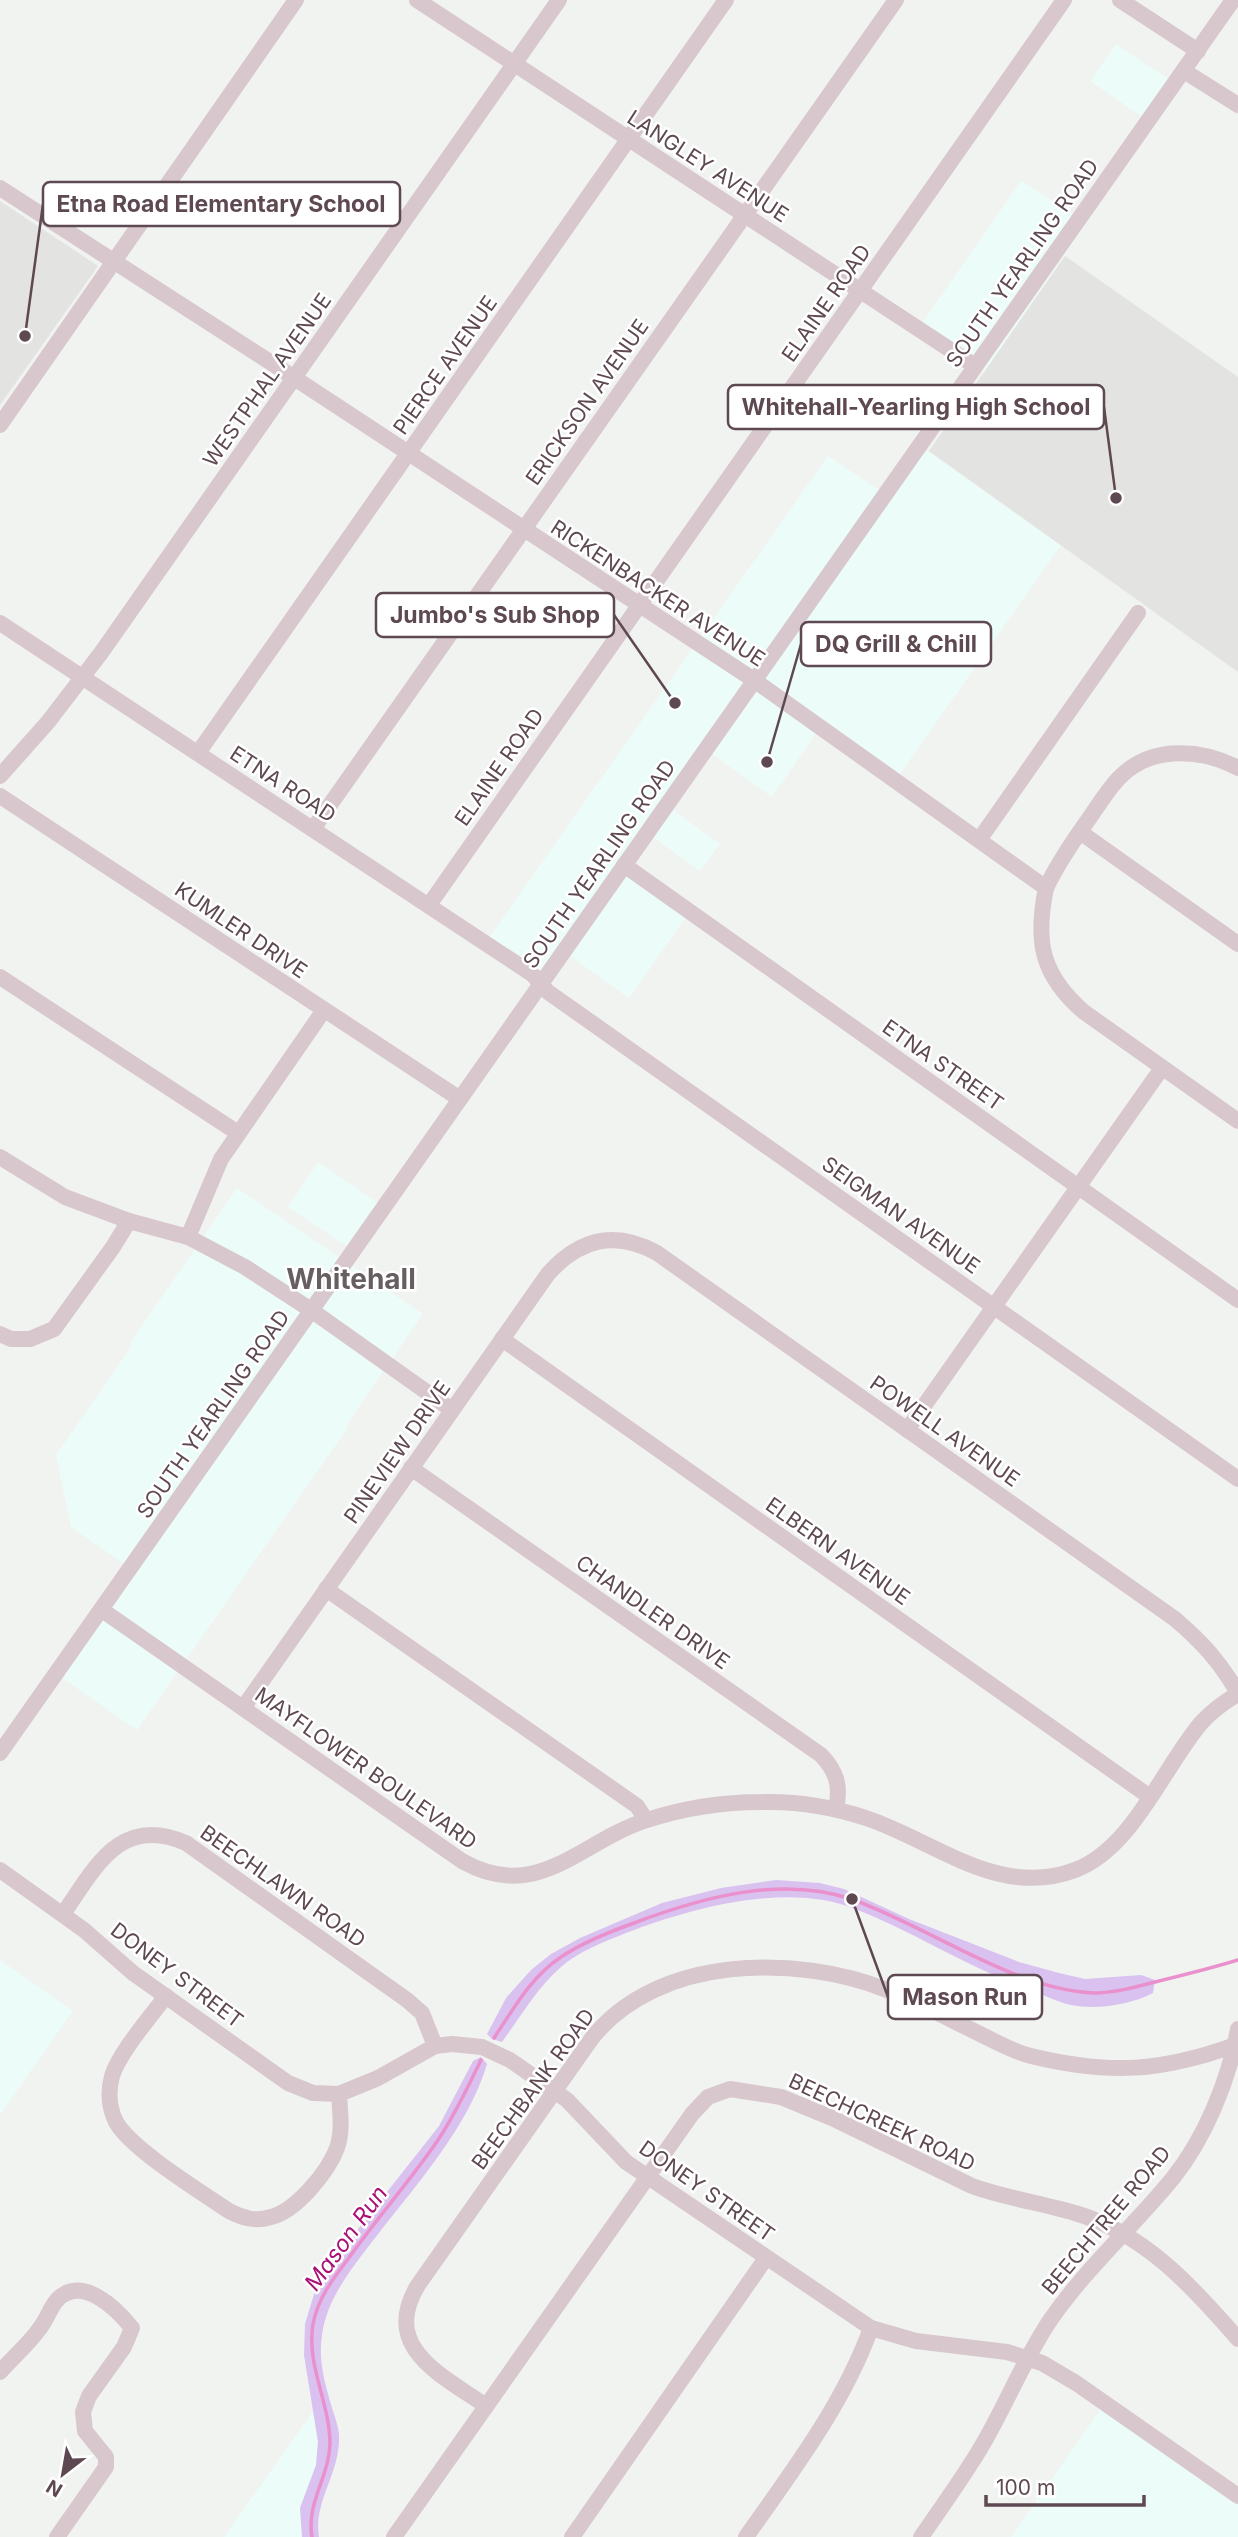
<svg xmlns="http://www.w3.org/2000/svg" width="1238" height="2537" viewBox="0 0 1238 2537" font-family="Inter,sans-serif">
<rect width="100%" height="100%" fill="#f1f3f1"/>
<g fill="#ecfcf9">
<polygon points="1116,44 1180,87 1154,125 1090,81"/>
<polygon points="1021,181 1087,222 984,372 918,329"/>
<polygon points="920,446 1061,545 895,781 819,729 772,797 712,754 673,810 720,844 700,871 647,833 622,868 688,914 629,998 563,951 542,980 486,942 828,456 885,494"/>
<polygon points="318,1162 384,1207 354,1251 288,1207"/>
<polygon points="237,1188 423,1314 347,1424 349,1426 137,1730 57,1674 130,1568 71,1527 56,1455 131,1347 130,1343"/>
<polygon points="0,1960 73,2011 0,2115"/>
<polygon points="1105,2403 1238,2498 1238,2537 1011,2537"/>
<polygon points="314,2410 318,2442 316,2465 300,2508 302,2537 224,2537"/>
</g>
<g fill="#e3e4e2">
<polygon points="0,201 98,266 0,405"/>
<polygon points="1065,256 1238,377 1238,672 929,451"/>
</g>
<g fill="#d9c2ef">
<path d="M 776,1880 L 820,1883 L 844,1889 L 909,1919 L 1019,1962 L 1059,1973 L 1085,1979 L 1141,1975 L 1155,1980 L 1153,1993 C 1130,2005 1097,2010 1071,2005 C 1057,2002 1044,1995 1031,1990 C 969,1968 914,1932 853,1908 C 785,1882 691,1908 626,1933 C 604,1942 579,1951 561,1967 C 537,1988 521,2016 502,2042 L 492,2039 L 487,2034 L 506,1998 L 531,1970 L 551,1954 L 580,1938 L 662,1903 L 721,1888 Z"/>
<path d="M 481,2057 L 487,2064 C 468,2128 415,2186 375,2238 C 352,2268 327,2298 322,2335 C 318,2362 325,2383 332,2408 C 335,2417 338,2426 339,2434 C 341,2473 313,2501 319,2537 L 302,2537 L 300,2508 L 316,2465 L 318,2442 L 304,2355 L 305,2324 L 315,2291 L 361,2225 L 439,2126 L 473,2061 Z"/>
</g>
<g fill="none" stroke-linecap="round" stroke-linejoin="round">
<g stroke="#ea90cc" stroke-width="3.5">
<path d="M 494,2038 C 514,2008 531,1977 561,1957 C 583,1942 609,1932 634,1923 C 700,1898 781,1875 851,1899 C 926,1925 1014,1990 1093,1993 C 1113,1993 1132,1988 1151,1983 C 1180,1976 1209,1969 1238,1960"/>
<path d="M 312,2537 C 306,2503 329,2477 330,2444 C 330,2403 306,2365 313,2324 C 318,2298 333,2279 348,2259 C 377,2218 410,2181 438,2140 C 455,2115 468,2087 481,2060"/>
</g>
<g stroke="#d8c8ce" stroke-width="16">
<polyline points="417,0 975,366"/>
<polyline points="1120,0 1198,51"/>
<polyline points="1184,71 1238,105"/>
<path d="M 0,188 L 270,362 L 754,680 L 1046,888 C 1035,941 1041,975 1084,1012 L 1238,1121"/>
<polyline points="0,425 296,0"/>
<polyline points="0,623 532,974 548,992 1238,1479"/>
<polyline points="198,753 726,0"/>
<polyline points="0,776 48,722 101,653 559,0"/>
<polyline points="0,796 460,1099"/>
<polyline points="313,829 896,0"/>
<polyline points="1080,832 1238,944"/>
<polyline points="979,840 1138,613"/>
<polyline points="624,865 1238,1300"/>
<path d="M 1046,888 C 1057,865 1071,844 1086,823 C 1096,809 1106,792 1118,779 C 1150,745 1200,748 1238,768"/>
<polyline points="429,905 1064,0"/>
<polyline points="0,977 238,1133"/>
<polyline points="0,1157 65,1197 129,1221 188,1237 245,1267 311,1310 452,1410"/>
<polyline points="188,1237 221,1159 324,1010"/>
<polyline points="0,1334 11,1339 30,1339 54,1329 113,1247 129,1221"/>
<polyline points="502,1339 1150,1797"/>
<polyline points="907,1430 1162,1068"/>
<path d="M 411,1468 L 821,1755 C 837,1772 841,1786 836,1809"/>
<polyline points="326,1589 637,1806 646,1820"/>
<path d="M 102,1610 L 462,1861 C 538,1904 579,1842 647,1820 C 684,1808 723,1802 762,1802 C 797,1801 833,1807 866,1818 C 935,1841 999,1899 1075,1870 C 1132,1849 1163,1768 1201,1723 C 1212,1711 1224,1702 1238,1694"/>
<path d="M 243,1708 L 548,1274 C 579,1239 615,1230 657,1253 L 1175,1619 C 1203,1643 1220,1662 1238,1693"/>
<polyline points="0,1753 1233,0"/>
<polyline points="0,1870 84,1930 133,1973 288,2083 313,2093 339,2094 378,2078 435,2046 452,2044 482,2047 510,2060 567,2100 626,2162 871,2328 916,2341 1007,2352 1042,2363 1076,2383 1238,2496"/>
<path d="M 63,1914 C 95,1868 120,1814 186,1843 L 407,2000 L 422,2013 L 435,2046"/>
<path d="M 166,1996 C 151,2016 119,2053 112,2076 C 108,2091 109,2108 116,2122 C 131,2149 201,2192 229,2211 C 243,2218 255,2222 271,2217 C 296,2211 328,2172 337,2148 C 343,2131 340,2112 339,2094"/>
<path d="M 0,2372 C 13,2357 29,2344 40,2328 C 47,2319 50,2308 57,2300 C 81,2274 116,2308 132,2328 L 124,2347 L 89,2396 L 83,2412 L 85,2431 L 106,2457 L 106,2467 L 57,2537"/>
<path d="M 486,2406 C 442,2375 380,2348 418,2285 L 592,2038 C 658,1955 796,1954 887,1990 C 919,2002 951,2020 982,2035 C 998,2043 1014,2052 1031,2056 C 1109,2075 1162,2072 1238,2044"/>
<path d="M 394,2537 L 692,2114 L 708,2097 L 730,2089 L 781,2097 L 832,2118 L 972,2186 C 1005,2198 1041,2203 1075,2213 C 1144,2233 1192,2286 1238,2339"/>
<polyline points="572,2537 766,2258"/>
<path d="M 746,2537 C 793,2470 843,2405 871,2328"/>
<path d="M 921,2537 C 941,2508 962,2479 980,2449 C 1006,2406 1023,2360 1051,2319 C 1087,2267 1133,2227 1173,2178 C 1205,2138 1229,2080 1238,2029"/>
</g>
</g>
<g text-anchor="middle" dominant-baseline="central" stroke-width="5" stroke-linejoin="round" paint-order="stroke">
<g font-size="21" fill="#5e4952" stroke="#fff">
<text transform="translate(708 166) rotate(33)">LANGLEY AVENUE</text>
<text transform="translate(1022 263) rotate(-55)">SOUTH YEARLING ROAD</text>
<text transform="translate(826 303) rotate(-55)">ELAINE ROAD</text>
<text transform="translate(445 365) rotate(-55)">PIERCE AVENUE</text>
<text transform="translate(267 380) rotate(-55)">WESTPHAL AVENUE</text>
<text transform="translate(587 402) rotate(-55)">ERICKSON AVENUE</text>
<text transform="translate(658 593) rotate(33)">RICKENBACKER AVENUE</text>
<text transform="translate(499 767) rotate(-55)">ELAINE ROAD</text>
<text transform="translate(283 784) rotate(33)">ETNA ROAD</text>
<text transform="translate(599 864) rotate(-55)">SOUTH YEARLING ROAD</text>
<text transform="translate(241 930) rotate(34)">KUMLER DRIVE</text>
<text transform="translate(943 1065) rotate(35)">ETNA STREET</text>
<text transform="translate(901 1215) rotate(35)">SEIGMAN AVENUE</text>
<text transform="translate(213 1414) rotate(-55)">SOUTH YEARLING ROAD</text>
<text transform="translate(945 1431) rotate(35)">POWELL AVENUE</text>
<text transform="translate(397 1452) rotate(-55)">PINEVIEW DRIVE</text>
<text transform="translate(838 1551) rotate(35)">ELBERN AVENUE</text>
<text transform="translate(653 1612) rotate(35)">CHANDLER DRIVE</text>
<text transform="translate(366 1768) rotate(35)">MAYFLOWER BOULEVARD</text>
<text transform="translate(283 1886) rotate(35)">BEECHLAWN ROAD</text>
<text transform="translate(177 1975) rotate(37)">DONEY STREET</text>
<text transform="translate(533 2089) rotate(-54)">BEECHBANK ROAD</text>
<text transform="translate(882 2122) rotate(25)">BEECHCREEK ROAD</text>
<text transform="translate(707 2191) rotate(35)">DONEY STREET</text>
<text transform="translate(1106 2220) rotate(-50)">BEECHTREE ROAD</text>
</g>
<g font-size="23" font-style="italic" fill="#a17" stroke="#fff">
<text transform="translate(346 2238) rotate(-54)">Mason Run</text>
</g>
<g font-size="28" font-weight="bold" fill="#665e60" stroke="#fff">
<text x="351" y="1279">Whitehall</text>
</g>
</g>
<path fill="none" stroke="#5e4952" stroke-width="2.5" d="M25 336L43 204M1116 498L1104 407M675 703L614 615M767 762L801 644M852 1899L888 1997"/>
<g fill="#5e4952" stroke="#fff" stroke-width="2.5">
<circle cx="25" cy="336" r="7"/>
<circle cx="1116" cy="498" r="7"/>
<circle cx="675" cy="703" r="7"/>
<circle cx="767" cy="762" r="7"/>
<circle cx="852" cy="1899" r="7"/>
</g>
<g fill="#fff" stroke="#5e4952" stroke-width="2.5">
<rect x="43" y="182" width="357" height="44" rx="7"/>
<rect x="728" y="385" width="376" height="44" rx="7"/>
<rect x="376" y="593" width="238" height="44" rx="7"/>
<rect x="801" y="622" width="190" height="44" rx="7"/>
<rect x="888" y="1975" width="154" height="44" rx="7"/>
</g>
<g font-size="23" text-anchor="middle" font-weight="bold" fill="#5e4952">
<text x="221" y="212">Etna Road Elementary School</text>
<text x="916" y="415">Whitehall-Yearling High School</text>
<text x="495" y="623">Jumbo's Sub Shop</text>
<text x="896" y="652">DQ Grill &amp; Chill</text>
<text x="965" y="2005">Mason Run</text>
</g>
<g transform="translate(63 2474) rotate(211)" stroke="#ffffff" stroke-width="5" paint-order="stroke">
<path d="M0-5L12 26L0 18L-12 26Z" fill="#5e4952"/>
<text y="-10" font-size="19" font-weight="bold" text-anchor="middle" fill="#5e4952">N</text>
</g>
<path d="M986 2495v10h158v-10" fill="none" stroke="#5e4952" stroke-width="3.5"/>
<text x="996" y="2495" font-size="21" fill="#5e4952" stroke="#ffffff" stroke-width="5" paint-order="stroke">100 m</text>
</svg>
